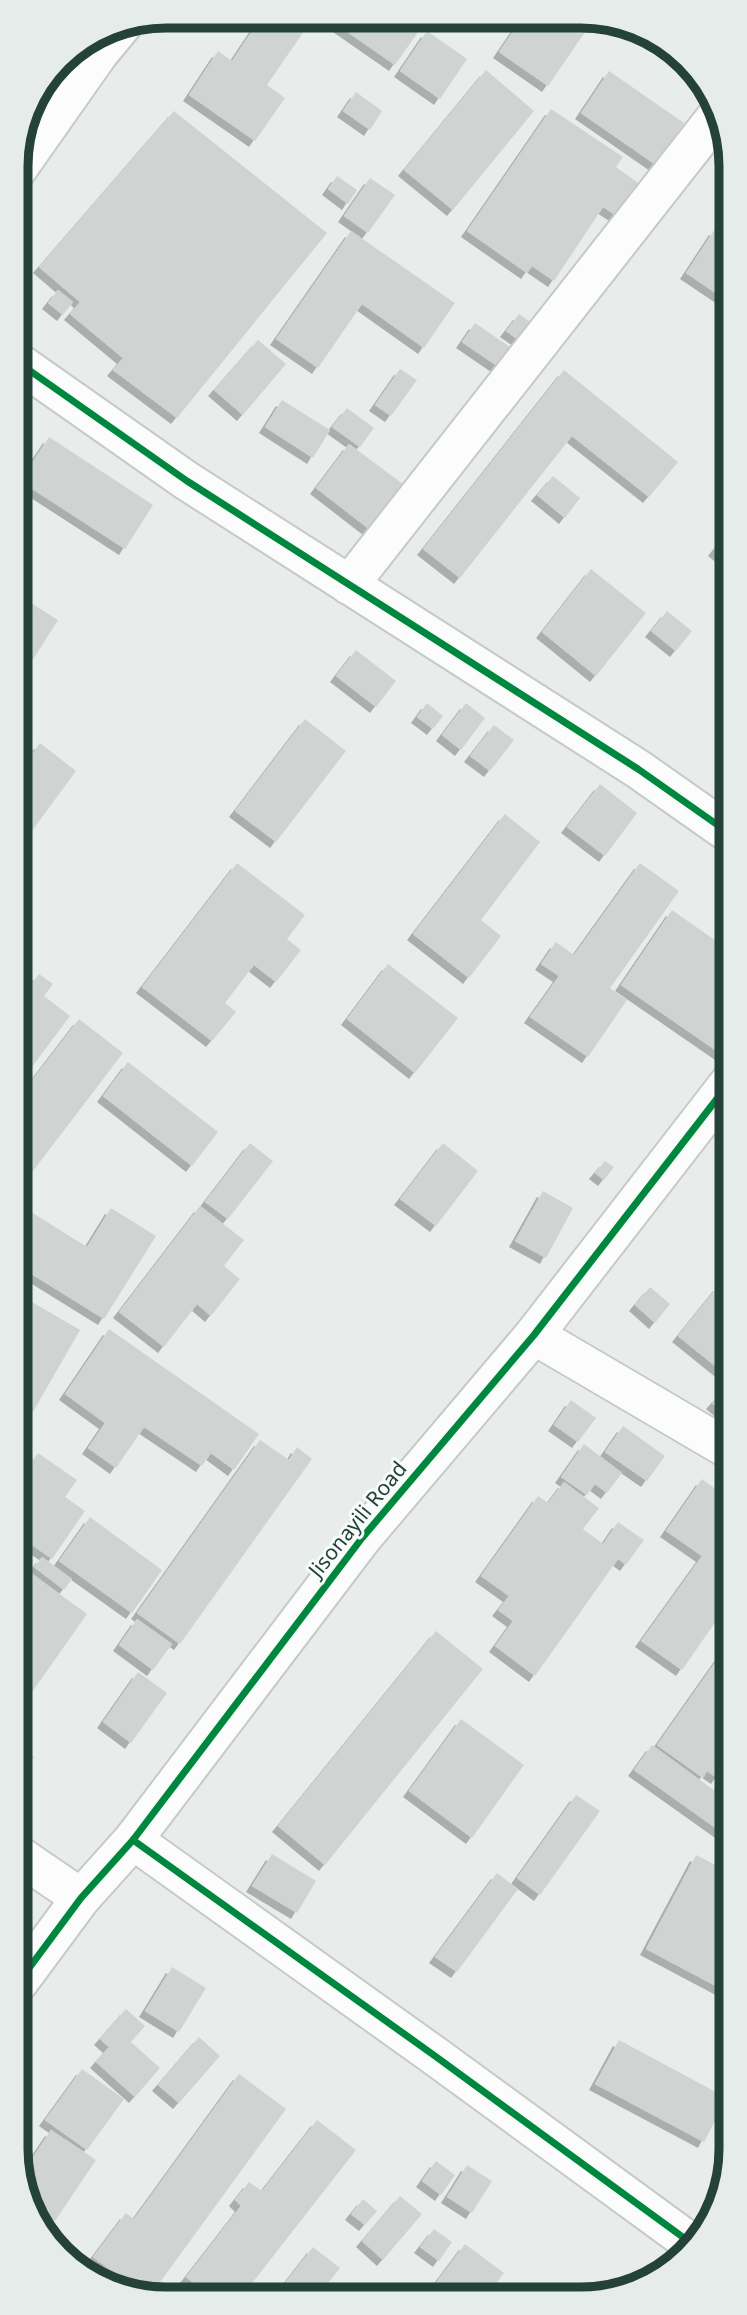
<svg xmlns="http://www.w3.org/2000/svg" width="747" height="2315" viewBox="0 0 747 2315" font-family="'Noto Sans',sans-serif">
<defs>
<filter id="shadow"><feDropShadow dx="-6" dy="6" stdDeviation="0" flood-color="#0004"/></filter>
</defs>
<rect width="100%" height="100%" fill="#e8edeb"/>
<g fill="#cfd4d2" filter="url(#shadow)">
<polygon points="262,16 299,17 309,24 267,85 285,98 255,141 189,95 218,51 232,61"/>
<polygon points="326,17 412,17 423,25 395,65"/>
<polygon points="522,18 594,19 548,86 499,52"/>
<polygon points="427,31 467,59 440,99 400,71"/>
<polygon points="486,70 534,111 453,210 404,170"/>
<polygon points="609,71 684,123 656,165 581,113"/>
<polygon points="356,92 382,111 370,130 343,111"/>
<polygon points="551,109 623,157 616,167 648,190 626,222 603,207 554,281 532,266 527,273 467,231"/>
<polygon points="174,111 327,233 177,418 113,370 123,358 70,314 80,302 39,267"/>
<polygon points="337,176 357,190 348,204 328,189"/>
<polygon points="370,178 395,195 368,233 344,216"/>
<polygon points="715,229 729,238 729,302 686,273"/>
<polygon points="351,231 455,303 424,348 362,304 318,368 276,339"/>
<polygon points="58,290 73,302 63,315 48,303"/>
<polygon points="519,314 535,325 523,343 506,331"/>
<polygon points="475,323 510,347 497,366 462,342"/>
<polygon points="258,340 286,364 243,415 214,390"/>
<polygon points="400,369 417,380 391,416 375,405"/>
<polygon points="564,370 678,462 649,497 572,436 460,578 423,549"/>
<polygon points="282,400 330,430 313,458 265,427"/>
<polygon points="347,408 374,428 360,447 332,427"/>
<polygon points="49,437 153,505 125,549 20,481"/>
<polygon points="349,444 403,484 369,529 316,488"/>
<polygon points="553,476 580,498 565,518 537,495"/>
<polygon points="729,531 729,562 714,550"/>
<polygon points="591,569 646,613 596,676 542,632"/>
<polygon points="17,594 58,620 29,666 17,659"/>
<polygon points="667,611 692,631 676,651 651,631"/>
<polygon points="356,650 396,681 376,707 336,676"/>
<polygon points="427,703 443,716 433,729 417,717"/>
<polygon points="466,703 485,718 461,750 442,735"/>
<polygon points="305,719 346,751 276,842 235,811"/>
<polygon points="494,725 514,740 490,771 470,756"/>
<polygon points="40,743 76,771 23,843 17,838 17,775"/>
<polygon points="600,784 637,813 605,856 567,827"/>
<polygon points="505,814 540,842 481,920 501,936 469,978 413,934"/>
<polygon points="237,863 305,915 287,939 301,950 276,982 254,965 225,1003 236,1012 212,1041 142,987"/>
<polygon points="640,863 679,891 610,988 627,1000 588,1057 530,1017 559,976 541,964 556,942 574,955"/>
<polygon points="672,910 729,950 730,1048 724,1056 621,985"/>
<polygon points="388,964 458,1018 415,1073 347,1019"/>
<polygon points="39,974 53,984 44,996 70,1016 17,1087 17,976 30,986"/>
<polygon points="79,1019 123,1053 17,1192 17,1100"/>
<polygon points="128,1062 218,1132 192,1166 103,1096"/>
<polygon points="250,1143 273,1161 228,1219 205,1202"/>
<polygon points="443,1143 478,1171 436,1226 400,1199"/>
<polygon points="605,1161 614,1167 604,1180 595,1173"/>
<polygon points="543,1191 573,1208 546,1258 515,1241"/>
<polygon points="20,1205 87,1247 111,1208 156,1236 104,1319 17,1265 17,1208"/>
<polygon points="200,1206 244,1240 224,1266 240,1279 211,1316 197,1304 164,1347 119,1312"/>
<polygon points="719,1285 730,1294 730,1378 678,1336"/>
<polygon points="650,1287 670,1304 655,1323 635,1305"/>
<polygon points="32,1302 80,1330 18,1438 18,1326"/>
<polygon points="109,1329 259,1434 234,1470 211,1453 202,1466 144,1427 116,1468 88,1448 105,1423 65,1394"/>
<polygon points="722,1392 730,1398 730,1418 712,1403"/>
<polygon points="571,1400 596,1418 578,1442 554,1425"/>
<polygon points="623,1426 665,1456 647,1481 605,1452"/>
<polygon points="260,1440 289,1460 297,1447 312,1459 180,1644 137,1613"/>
<polygon points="584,1444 622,1473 607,1493 595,1484 587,1495 561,1477"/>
<polygon points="38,1453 77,1480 65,1497 85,1511 52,1559 18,1535 28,1519 18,1512 18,1482"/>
<polygon points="702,1479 730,1500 730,1601 682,1670 641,1641 702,1556 666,1531"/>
<polygon points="564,1482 599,1508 583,1529 603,1544 618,1522 644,1540 626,1565 618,1559 535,1676 495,1646 513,1621 498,1610 509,1596 481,1576 538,1496 548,1503"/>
<polygon points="90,1517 162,1570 132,1613 59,1561"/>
<polygon points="42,1557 72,1579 64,1590 34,1567"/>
<polygon points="31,1573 87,1614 18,1712 18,1591"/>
<polygon points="137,1619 172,1644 153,1670 119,1645"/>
<polygon points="436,1631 483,1669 325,1865 278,1826"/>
<polygon points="726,1647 730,1650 730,1759 717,1778 707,1771 703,1778 657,1745"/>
<polygon points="138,1672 167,1693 131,1743 103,1722"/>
<polygon points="461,1719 524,1765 472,1838 409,1791"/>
<polygon points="18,1744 34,1757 18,1778"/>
<polygon points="652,1745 715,1791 730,1769 731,1839 634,1770"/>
<polygon points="576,1795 600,1811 540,1895 517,1878"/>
<polygon points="272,1854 316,1881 297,1913 252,1886"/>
<polygon points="696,1855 731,1873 731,1994 646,1949"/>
<polygon points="497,1873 518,1889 457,1972 435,1957"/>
<polygon points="172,1967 206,1988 179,2032 145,2011"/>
<polygon points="126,2009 145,2026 131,2042 160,2068 135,2097 96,2062 109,2047 100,2039"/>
<polygon points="199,2037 220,2056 179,2103 158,2085"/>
<polygon points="619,2040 727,2098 704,2142 595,2084"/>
<polygon points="82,2069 124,2099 87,2150 45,2120"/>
<polygon points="239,2074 286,2109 150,2296 146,2296 93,2257 126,2213 134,2219"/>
<polygon points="317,2120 356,2150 242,2296 210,2296 186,2277 241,2206 235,2200 249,2182 262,2191"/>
<polygon points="51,2130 96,2160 51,2227 41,2220 19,2178 19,2173 21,2175"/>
<polygon points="436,2161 455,2175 441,2195 422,2181"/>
<polygon points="467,2165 492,2181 472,2213 447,2197"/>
<polygon points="400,2196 422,2214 383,2260 362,2241"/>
<polygon points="363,2199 377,2211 365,2225 351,2214"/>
<polygon points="434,2229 452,2242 439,2261 420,2247"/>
<polygon points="465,2244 504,2273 487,2296 426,2296"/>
<polygon points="313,2247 340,2268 318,2296 275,2296"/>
<polygon points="105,2273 119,2283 117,2286 101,2277"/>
<polygon points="523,2286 540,2296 516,2296"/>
</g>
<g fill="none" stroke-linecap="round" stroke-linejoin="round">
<g stroke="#c5cac8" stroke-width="42">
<g id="minor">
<polyline points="16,171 99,53 123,24"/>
<polyline points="16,361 187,481 638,769 729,833"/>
<polyline points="349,585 717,116"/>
<polyline points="534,1335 730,1450"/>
<polyline points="133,1840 435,2056 695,2246"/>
<polyline points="18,1855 81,1898"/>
<polyline points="18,1983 81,1898 133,1840 362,1538 534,1335 730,1082"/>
</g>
</g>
<use href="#minor" stroke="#fcfcfc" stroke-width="38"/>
<g stroke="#f7fbf9" stroke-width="11">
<g id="cycleway">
<polyline points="16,361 187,481 638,769 729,833"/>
<polyline points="133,1840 435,2056 695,2246"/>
<polyline points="18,1983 81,1898 133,1840 362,1538 534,1335 730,1082"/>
</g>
</g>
<use href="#cycleway" stroke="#00873e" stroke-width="7"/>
</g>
<g text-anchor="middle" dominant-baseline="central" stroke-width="6" stroke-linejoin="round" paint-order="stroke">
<g font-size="21" fill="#24423a" stroke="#f7fbf9">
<text transform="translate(357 1519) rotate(-51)">Jisonayili Road</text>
</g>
</g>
<path d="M0 0H747V2315H0ZM166 28H581A138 138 0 0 1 719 166V2149A138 138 0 0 1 581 2287H166A138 138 0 0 1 28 2149V166A138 138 0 0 1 166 28Z" fill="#e6ecea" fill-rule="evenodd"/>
<path fill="none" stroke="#24423a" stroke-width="9" d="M166 28H581A138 138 0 0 1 719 166V2149A138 138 0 0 1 581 2287H166A138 138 0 0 1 28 2149V166A138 138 0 0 1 166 28Z"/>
</svg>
